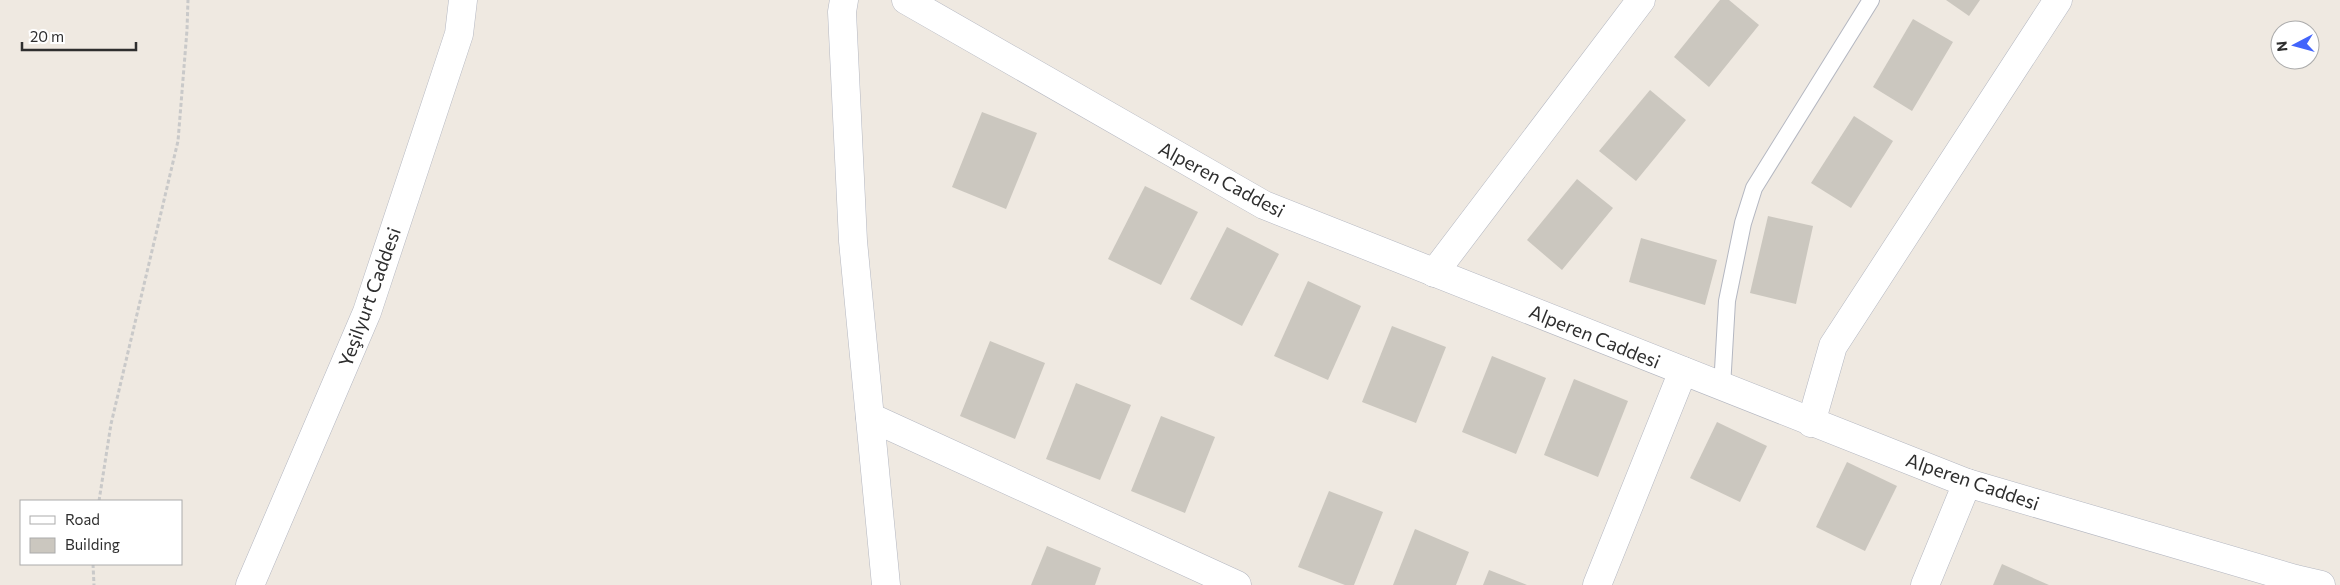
<svg xmlns="http://www.w3.org/2000/svg" width="2340" height="585" viewBox="0 0 2340 585" font-family="Commissioner,sans-serif">
<rect width="100%" height="100%" fill="#efe9e1"/>
<g fill="#cbc7bf">
<polygon points="1720,0 1729,0 1759,25 1709,87 1674,57"/>
<polygon points="1946,0 1980,0 1969,16"/>
<polygon points="1913,19 1953,42 1912,111 1873,87"/>
<polygon points="1650,90 1686,120 1636,181 1599,151"/>
<polygon points="982,112 1037,133 1006,209 952,187"/>
<polygon points="1854,116 1893,141 1851,208 1811,183"/>
<polygon points="1577,179 1613,208 1562,270 1527,240"/>
<polygon points="1145,186 1198,212 1161,285 1108,259"/>
<polygon points="1768,216 1813,226 1796,304 1750,293"/>
<polygon points="1227,227 1279,254 1242,326 1190,299"/>
<polygon points="1641,238 1717,260 1705,305 1629,282"/>
<polygon points="1308,281 1361,306 1328,380 1274,356"/>
<polygon points="1392,326 1446,347 1416,423 1362,402"/>
<polygon points="990,341 1045,363 1015,439 960,416"/>
<polygon points="1492,356 1546,378 1516,454 1462,432"/>
<polygon points="1574,379 1628,401 1598,477 1544,455"/>
<polygon points="1076,383 1131,405 1100,480 1046,459"/>
<polygon points="1161,416 1215,437 1185,513 1131,491"/>
<polygon points="1717,422 1767,446 1740,502 1690,478"/>
<polygon points="1847,462 1897,486 1865,551 1816,527"/>
<polygon points="1329,491 1383,512 1354,585 1345,585 1298,567"/>
<polygon points="1415,529 1469,552 1456,585 1393,585"/>
<polygon points="1047,546 1101,568 1095,585 1031,585"/>
<polygon points="2002,564 2049,585 1993,585"/>
<polygon points="1489,570 1527,585 1483,585"/>
</g>
<g fill="none" stroke-linecap="round" stroke-linejoin="round">
<g stroke="#b4b7c1" stroke-width="18">
<polyline id="lane" points="1722,387 1727,301 1743,223 1754,188 1871,0"/>
</g>
<g stroke="#b4b7c1" stroke-width="29">
<g id="street">
<polyline points="844,0 842,12 853,241 886,585"/>
<polyline points="1434,273 1641,0"/>
<polyline points="870,417 1237,585"/>
<polyline points="1811,423 1833,346 2058,0"/>
<polyline points="1597,585 1683,371"/>
<polyline points="1925,585 1967,483"/>
</g>
</g>
<g stroke="#b4b7c1" stroke-width="29">
<g id="secondary">
<polyline points="906,0 1264,205 1967,483 2295,579 2321,585"/>
<polyline points="250,585 367,312 459,34 463,0"/>
</g>
</g>
<g stroke="#c9c9c9" stroke-width="3" stroke-dasharray="4 2.5" stroke-linecap="butt">
<polyline points="99,501 111,424 178,141 187,30 188,0"/>
<polyline points="93,564 94,585"/>
</g>
<use href="#lane" stroke="#fff" stroke-width="16"/>
<use href="#street" stroke="#fff" stroke-width="28"/>
<use href="#secondary" stroke="#fff" stroke-width="28"/>
</g>
<g text-anchor="middle" dominant-baseline="central" stroke-width="4.5" stroke-linejoin="round" paint-order="stroke">
<g font-size="19" fill="#2e2e2e" stroke="#fff">
<text transform="translate(1222 179) rotate(28)">Alperen Caddesi</text>
<text transform="translate(369 297) rotate(-70)">Yeşilyurt Caddesi</text>
<text transform="translate(1595 336) rotate(22)">Alperen Caddesi</text>
<text transform="translate(1973 481) rotate(19)">Alperen Caddesi</text>
</g>
</g>
<rect x="20" y="500" width="162" height="65" fill="#ffffff" stroke="#ababab"/>
<rect x="30" y="516" width="25" height="8" fill="#ffffff" stroke="#ababab"/>
<text x="65" y="525" font-size="15" fill="#2e2e2e">Road</text>
<rect x="30" y="538" width="25" height="15" fill="#cbc7bf" stroke="#ababab"/>
<text x="65" y="550" font-size="15" fill="#2e2e2e">Building</text>
<g transform="translate(2295 45) rotate(264)"><circle r="24" fill="#ffffff" stroke="#ababab"/>
<path d="M0-4L9 19L0 12L-9 19Z" fill="#4264fb"/>
<text y="-8" font-size="14" font-weight="bold" text-anchor="middle" fill="#2e2e2e">N</text>
</g>
<path d="M22 42v8h114v-8" fill="none" stroke="#2e2e2e" stroke-width="2.5"/>
<text x="30" y="42" font-size="15" fill="#2e2e2e" stroke="#ffffff" stroke-width="4" paint-order="stroke">20 m</text>
</svg>
